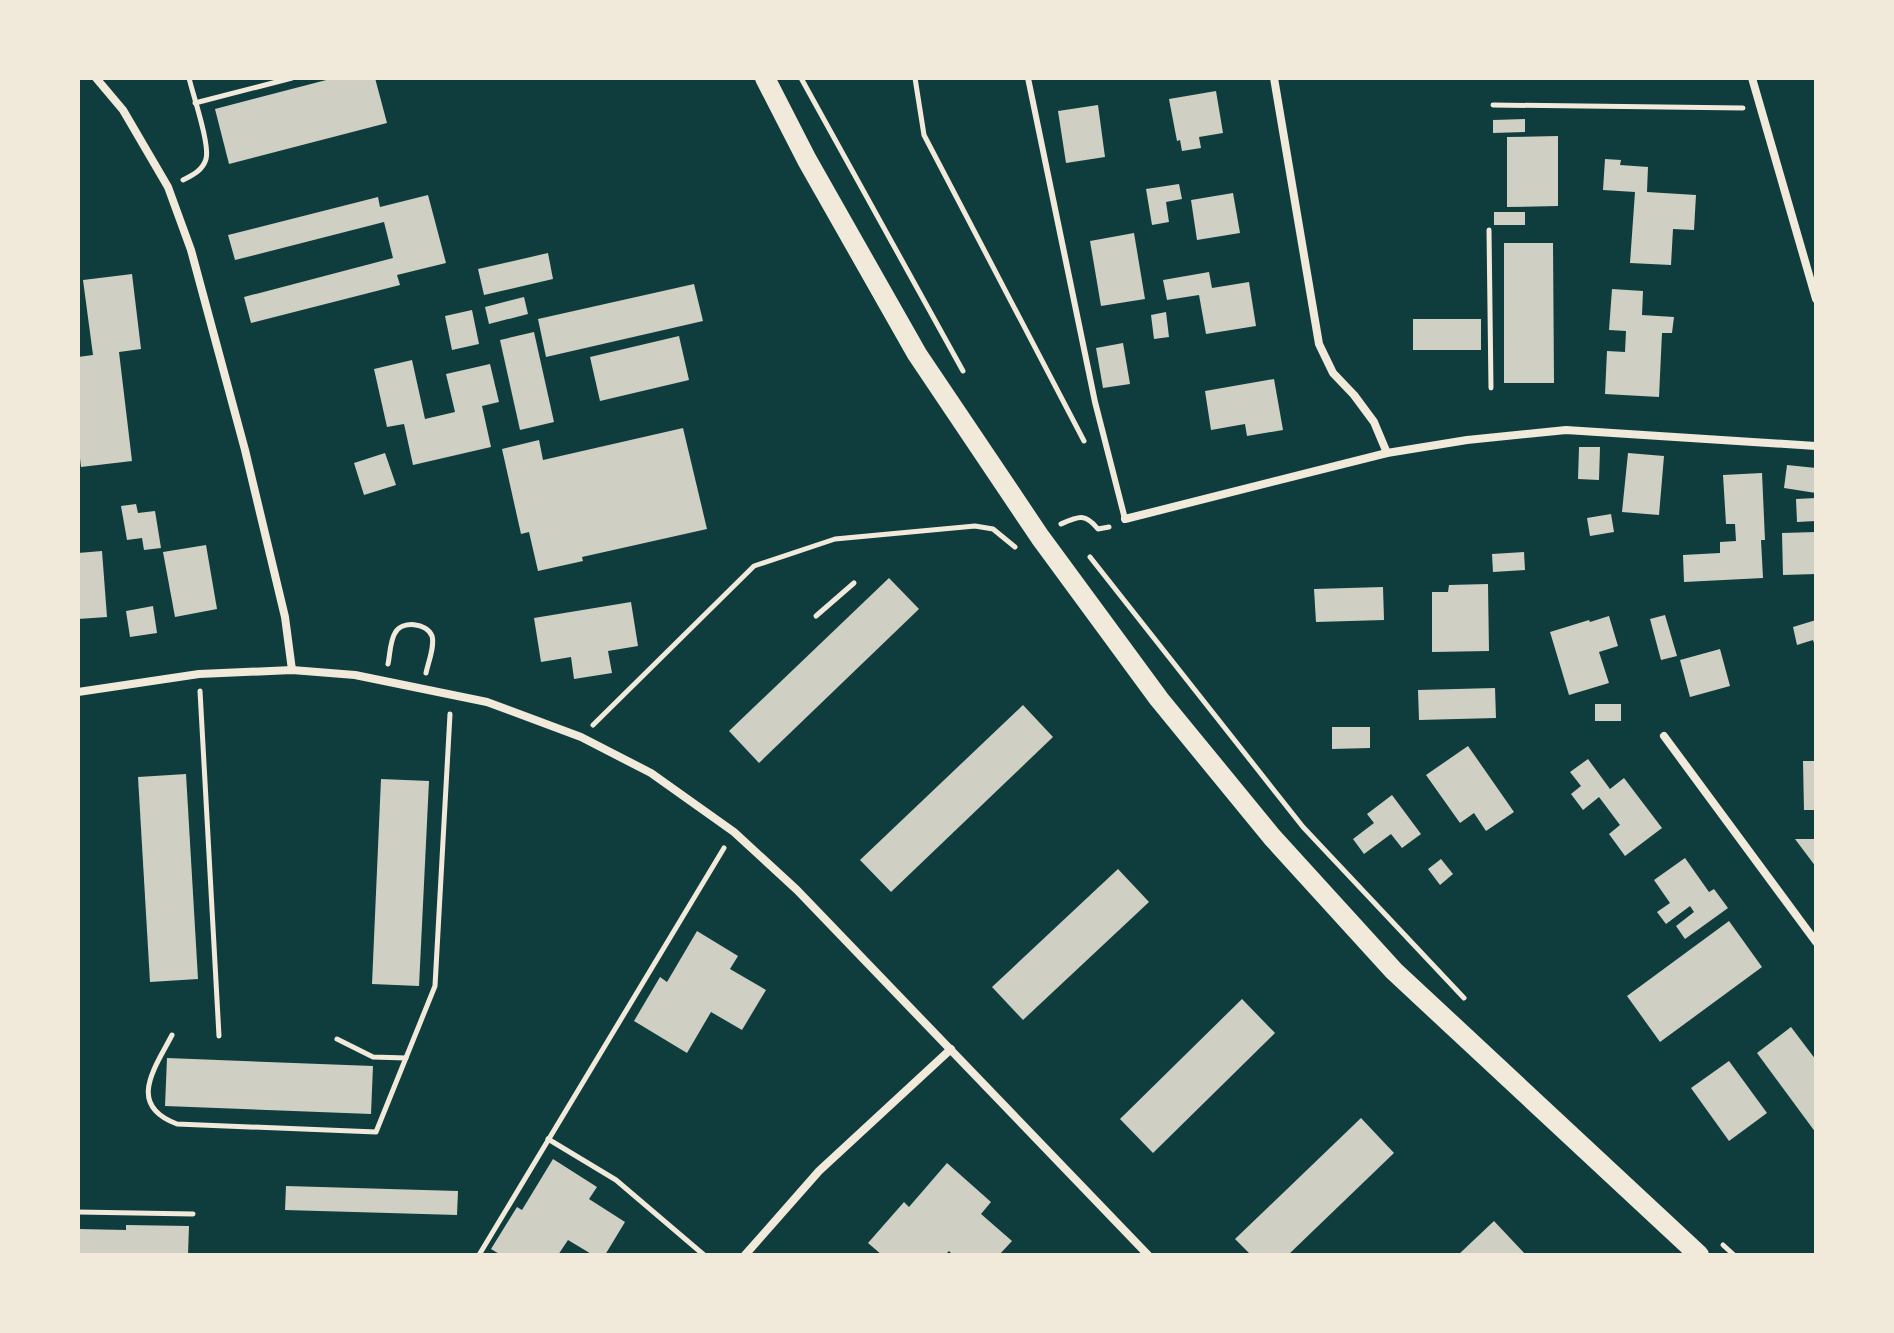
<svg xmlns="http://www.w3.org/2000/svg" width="1894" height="1333" viewBox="0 0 1894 1333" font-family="Overpass,sans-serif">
<rect width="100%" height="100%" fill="#0f3d3e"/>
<g fill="#cfcfc3">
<polygon points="334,78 375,78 387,123 229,164 215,109"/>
<polygon points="1216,91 1223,133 1199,137 1201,148 1182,151 1180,140 1177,141 1169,99"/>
<polygon points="1098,105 1105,157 1066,163 1058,111"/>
<polygon points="1525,119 1525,132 1493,133 1493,120"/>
<polygon points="1558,136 1558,206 1507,207 1507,137"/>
<polygon points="1605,159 1621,160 1620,165 1648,167 1647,192 1696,195 1694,230 1673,229 1671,265 1630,263 1635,192 1603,190"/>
<polygon points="1179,184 1182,199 1166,202 1169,222 1152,225 1146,189"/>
<polygon points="1233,193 1240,233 1197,240 1191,200"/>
<polygon points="428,195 446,263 397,275 400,285 251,323 244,297 393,258 384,222 235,260 228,235 378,197 380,207"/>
<rect x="1494" y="212" width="31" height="13"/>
<polygon points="1134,233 1145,299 1101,306 1090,241"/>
<polygon points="1504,243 1553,243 1554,383 1504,383"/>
<polygon points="548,253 553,279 484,295 478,269"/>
<polygon points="1209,272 1212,288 1249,282 1256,326 1206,334 1199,295 1167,300 1163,280"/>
<polygon points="132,274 141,349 119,352 132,461 81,467 78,441 78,357 93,355 83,280"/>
<polygon points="694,284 703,321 546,357 538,319"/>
<polygon points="1612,289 1643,291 1642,315 1674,317 1672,333 1662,333 1659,397 1605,394 1607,351 1625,352 1626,331 1609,330"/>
<polygon points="524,297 528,314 489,324 485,307"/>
<polygon points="472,310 479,344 452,350 445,316"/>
<polygon points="1166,312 1169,337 1154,339 1151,315"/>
<rect x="1413" y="319" width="68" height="31"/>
<polygon points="534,332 554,422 520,430 500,340"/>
<polygon points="679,336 689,380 600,401 590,357"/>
<polygon points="1123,343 1130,384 1103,388 1096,348"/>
<polygon points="412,360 425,419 455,412 446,374 490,364 499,402 482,406 491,447 413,465 404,424 387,427 374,369"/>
<polygon points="1274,379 1283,430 1247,436 1245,424 1211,430 1205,391"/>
<polygon points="683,428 707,529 582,557 583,561 538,571 529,532 521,534 502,449 539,440 543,460"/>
<polygon points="1579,447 1600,447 1599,480 1578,479"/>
<polygon points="385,453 396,485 364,495 354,463"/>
<polygon points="1628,453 1664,456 1659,515 1622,512"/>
<polygon points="1787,465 1816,468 1816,493 1784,488"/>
<polygon points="1762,473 1765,540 1761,540 1763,578 1684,582 1683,555 1720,553 1720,542 1736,541 1735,524 1726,524 1723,475"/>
<polygon points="1816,498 1816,521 1797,522 1796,499"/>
<polygon points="136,504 138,513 155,511 161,548 144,550 142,538 127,540 121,506"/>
<polygon points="1611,514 1614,532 1590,536 1587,518"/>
<polygon points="1816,532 1816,574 1783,575 1782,533"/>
<polygon points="206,545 217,609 175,617 163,552"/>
<polygon points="102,551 107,617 78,619 78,553"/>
<polygon points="1524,552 1525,570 1493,572 1492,554"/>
<polygon points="889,578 919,609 759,763 729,731"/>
<polygon points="1488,584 1489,651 1432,652 1432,592 1448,592 1449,585"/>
<polygon points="1383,587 1384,620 1316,622 1314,589"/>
<polygon points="631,602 638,646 608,651 612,673 574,679 571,657 541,662 534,618"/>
<polygon points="153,606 157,633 130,637 126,611"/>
<polygon points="1665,615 1677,656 1661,660 1650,619"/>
<polygon points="1609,616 1618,646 1599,652 1609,683 1569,695 1550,632 1589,620 1590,622"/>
<polygon points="1816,620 1816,649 1813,640 1797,645 1793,627"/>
<polygon points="1720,649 1730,686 1690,697 1680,660"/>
<polygon points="1495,688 1496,718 1419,720 1418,690"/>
<rect x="1595" y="704" width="26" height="17"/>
<polygon points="1023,705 1053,737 891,892 860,860"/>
<polygon points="1332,727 1370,727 1370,748 1332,749"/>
<polygon points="1468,746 1514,812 1486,831 1474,813 1460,823 1426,775"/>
<polygon points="1588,759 1610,789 1624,778 1662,828 1625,856 1609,834 1620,825 1599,797 1583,810 1571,794 1581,786 1570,772"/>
<polygon points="1803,761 1816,761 1816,810 1804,810"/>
<polygon points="186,774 198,979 150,982 138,777"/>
<polygon points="381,779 429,781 419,986 372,984"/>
<polygon points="1392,795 1421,834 1402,848 1391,834 1364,854 1353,839 1374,823 1367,814"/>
<polygon points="1795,839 1816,839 1816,867"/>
<polygon points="1685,858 1709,892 1714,889 1728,908 1685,939 1676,926 1694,912 1690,906 1666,924 1657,912 1670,903 1654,880"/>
<polygon points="1441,859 1453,874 1440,885 1428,869"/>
<polygon points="1118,869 1149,902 1023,1020 992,987"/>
<polygon points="1729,921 1762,967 1660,1042 1627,996"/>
<polygon points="697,931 738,956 730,969 766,990 742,1030 711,1012 687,1053 634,1021 660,977 667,982"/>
<polygon points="1242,999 1275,1033 1153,1153 1120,1119"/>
<polygon points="1791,1027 1816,1060 1816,1133 1757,1053"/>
<polygon points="167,1058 373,1066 371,1114 165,1106"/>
<polygon points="1729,1061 1767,1113 1729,1141 1691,1088"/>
<polygon points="1361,1118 1394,1153 1288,1255 1251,1255 1235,1239"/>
<polygon points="553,1159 597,1187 589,1199 625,1222 605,1255 593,1255 568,1240 558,1255 501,1255 491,1249 517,1207 522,1210"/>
<polygon points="947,1163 991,1202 981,1214 1012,1241 999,1255 953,1255 949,1251 945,1255 882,1255 868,1243 904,1202 909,1207"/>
<polygon points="286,1186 458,1191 457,1215 285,1210"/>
<polygon points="1494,1221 1526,1255 1458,1255"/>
<polygon points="126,1225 189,1226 188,1255 78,1255 78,1229 126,1230"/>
</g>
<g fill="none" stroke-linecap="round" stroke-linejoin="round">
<g stroke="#f1e9da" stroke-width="5">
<polyline points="801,78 963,371"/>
<polyline points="915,78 924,135 1084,441"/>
<polyline points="195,103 292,78"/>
<polyline points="1493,105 1743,108"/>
<path d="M 183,180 C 193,175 203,170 206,159 C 210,144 193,95 189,78"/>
<polyline points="1489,230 1491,388"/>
<path d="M 1061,524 C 1079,516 1085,513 1098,529 L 1109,527"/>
<polyline points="1090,557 1303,827 1464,998"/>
<polyline points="816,616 854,583"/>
<path d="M 388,664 C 390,655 390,641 395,633 C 402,620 427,623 432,636 C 435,646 428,663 426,673"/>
<polyline points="200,691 219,1036"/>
<polyline points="593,725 754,566 835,539 975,526 993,529 1015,547"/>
<path d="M 172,1035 C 155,1068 126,1105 177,1124 L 376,1132 L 435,986 L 450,714"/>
<polyline points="337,1039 373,1057 406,1058"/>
<polyline points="548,1139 616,1180 704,1255"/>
<polyline points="78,1212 193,1214"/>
<polyline points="1723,1245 1734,1255"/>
<polyline points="479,1255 724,848"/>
</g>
<polyline stroke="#f1e9da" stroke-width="6" points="1028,78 1095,402 1125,519"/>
<g stroke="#f1e9da" stroke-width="8">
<polyline points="96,78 123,110 168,187 191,250 245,450 285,617 292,670"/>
<polyline points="1274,78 1319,344 1333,373 1354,395 1374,422 1387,453"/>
<polyline points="1752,78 1816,299"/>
<polyline points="1125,519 1387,453 1467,440 1566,430 1816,446"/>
<polyline points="78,692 199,674 292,670 355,675 487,702 581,737 651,773 734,832 797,890 1148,1255"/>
<polyline points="1664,736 1816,942"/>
<polyline points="745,1255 819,1171 951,1049"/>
</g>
<polyline stroke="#f1e9da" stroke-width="20" points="765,78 807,160 917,354 1040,537 1159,699 1272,837 1394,971 1699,1255"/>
</g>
<rect width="1894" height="1333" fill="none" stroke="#f1e9da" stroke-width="160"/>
</svg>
